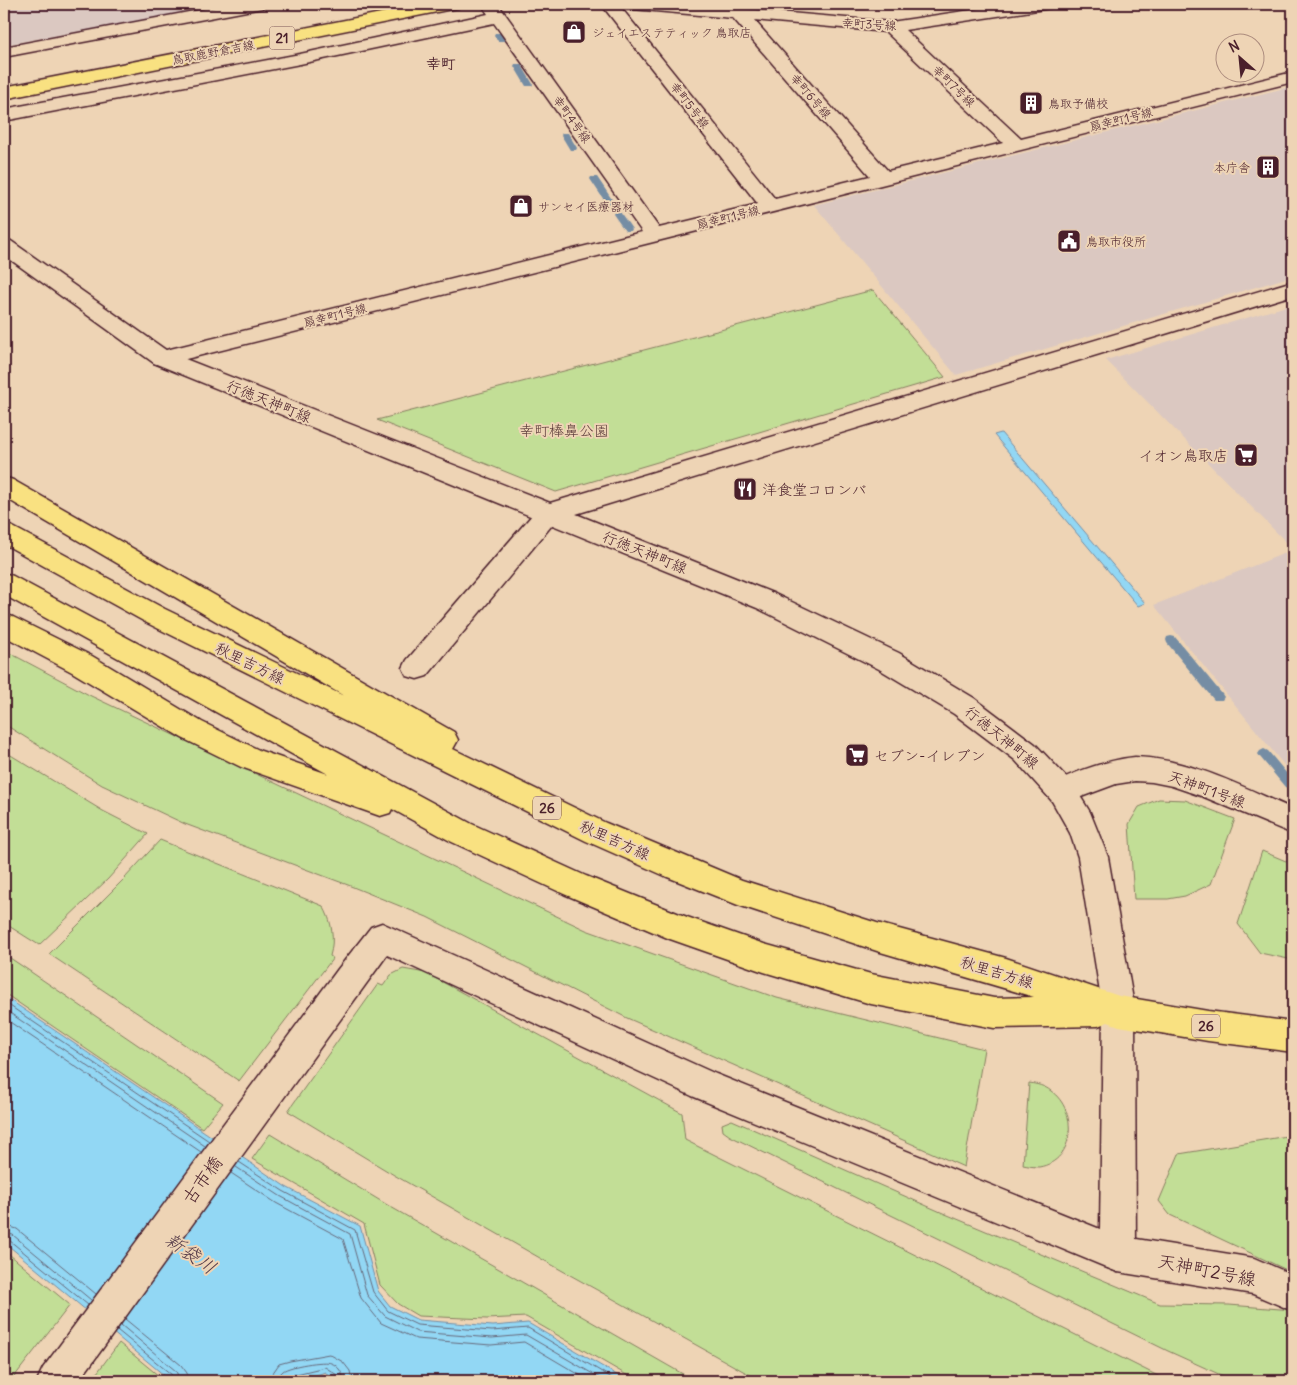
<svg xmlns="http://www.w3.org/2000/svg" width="1297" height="1385" viewBox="0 0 1297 1385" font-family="Delius,'Klee One',sans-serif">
<rect width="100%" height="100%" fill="#eed4b5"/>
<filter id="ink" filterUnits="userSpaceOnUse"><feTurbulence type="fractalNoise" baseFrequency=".02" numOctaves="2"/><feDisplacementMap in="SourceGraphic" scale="10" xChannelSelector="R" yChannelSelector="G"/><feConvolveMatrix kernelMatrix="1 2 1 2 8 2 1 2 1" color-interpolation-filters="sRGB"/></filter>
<g filter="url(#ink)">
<g fill="#dbc8c1">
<polygon points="4,4 231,4 4,45"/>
<polygon points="1293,86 1293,276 956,375 814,205"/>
<polygon points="1293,304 1293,549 1106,360"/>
<polygon points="1293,550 1293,776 1154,605"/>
</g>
<g fill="#c2de96" stroke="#867e60">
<polygon points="873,290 945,377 556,492 377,420"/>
<polygon points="4,650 91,696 586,930 777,998 984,1049 964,1167 627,1018 427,917 348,885 185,824 102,785 4,724"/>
<polygon points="4,751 103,811 148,834 108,879 39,945 4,923"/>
<polygon points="1159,799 1185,800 1235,819 1211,884 1185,896 1168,899 1134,899 1129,824 1139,807"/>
<path d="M 160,840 L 323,906 C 332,921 335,939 330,956 L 333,958 L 239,1081 L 49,954 L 124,879 Z"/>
<polygon points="1262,851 1293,864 1293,960 1260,953 1238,924"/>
<polygon points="4,954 31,972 223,1103 202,1128 4,993"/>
<polygon points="403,969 426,973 682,1113 685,1140 1168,1381 761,1381 561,1270 394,1175 288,1111 378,984 383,986 391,975"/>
<path d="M 1029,1083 C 1037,1084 1045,1086 1051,1091 C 1078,1110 1076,1161 1039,1167 C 1034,1167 1028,1166 1023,1165 Z"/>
<polygon points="732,1120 943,1213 1160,1304 1229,1305 1293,1310 1293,1381 1234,1381 1168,1351 730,1136 723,1131 722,1124"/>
<polygon points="270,1134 389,1206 695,1381 637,1381 526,1317 487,1319 418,1316 398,1304 380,1285 364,1224 252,1159"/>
<polygon points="1293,1135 1293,1273 1170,1215 1159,1201 1179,1154"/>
<polygon points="4,1250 70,1305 11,1381 4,1381"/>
<polygon points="119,1343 165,1381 91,1381"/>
</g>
<g fill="#92d7f4" stroke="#758da4">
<polygon points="1001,433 1145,603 1138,606 994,435"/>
<polygon points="4,996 286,1187 360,1226 378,1291 390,1306 418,1320 493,1326 528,1323 627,1381 336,1381 325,1372 314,1376 268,1381 171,1381 4,1242"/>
</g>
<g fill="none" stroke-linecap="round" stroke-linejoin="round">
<g stroke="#67697b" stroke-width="1">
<polyline points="4,1002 209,1141"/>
<polyline points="4,1009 205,1146"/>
<polyline points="4,1018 201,1152"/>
<polyline points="239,1162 283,1191 355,1230 373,1292 388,1311 417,1325 492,1331 528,1328 617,1381"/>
<polyline points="236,1167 280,1196 350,1234 367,1295 385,1316 417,1332 492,1338 526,1335 605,1381"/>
<polyline points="231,1173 276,1203 343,1239 361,1298 381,1323 416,1339 491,1345 524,1342 590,1381"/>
<polyline points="4,1225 17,1229 96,1294"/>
<polyline points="4,1233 13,1235 91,1300"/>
<polyline points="4,1239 9,1240 88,1305"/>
<polyline points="125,1319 181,1365 187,1373 188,1381"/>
<polyline points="121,1325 176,1371 180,1381"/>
<polyline points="117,1330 172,1375 174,1381"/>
<polyline points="271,1381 272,1374 279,1364 290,1361 329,1354 343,1362 350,1371 352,1381"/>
<path d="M 278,1381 C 279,1377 280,1373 283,1371 C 289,1366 324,1360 331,1363 C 339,1366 342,1373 345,1381"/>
<polyline points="285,1381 285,1377 288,1376 325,1367 337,1375 339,1381"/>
</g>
<g fill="#758da4" fill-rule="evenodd">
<polygon points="495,33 501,33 505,39 504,41 498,41 494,35"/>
<polygon points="515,64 521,64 533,84 532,86 526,86 514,66"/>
<polygon points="562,133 568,133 577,148 576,150 570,150 561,135"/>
<polygon points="591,177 597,177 615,204 614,206 608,206 590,179"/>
<polygon points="614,212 620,212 632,229 631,231 625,231 613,214"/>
<polygon points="1171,636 1175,637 1222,694 1224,697 1222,700 1214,700 1167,643 1166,640 1167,637"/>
<polygon points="1264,749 1268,751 1293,781 1293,787 1289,789 1285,787 1260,757 1258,754 1260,751"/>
</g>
<g stroke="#4a1f2b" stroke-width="3">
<g id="street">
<polygon points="231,4 266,4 263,8 257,9 4,57 4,47"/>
<path d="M 481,4 L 498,4 L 659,228 L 758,204 L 601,4 L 618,4 L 775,199 L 870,176 L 733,18 L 632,9 L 626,8 L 624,4 L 688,4 L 891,22 L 1011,4 L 1052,4 L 1050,8 L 1044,9 L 905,30 L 1021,139 L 1293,72 L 1293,82 L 162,365 L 154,363 L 151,358 L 154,353 L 642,232 L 494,23 L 300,64 L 4,121 L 4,109 L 300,54 L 488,14 ZM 754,20 L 886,32 L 1003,143 L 888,171 Z"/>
<polygon points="548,504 557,507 560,513 557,519 427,676 417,679 407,676 403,668 407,660 539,507"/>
<path d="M 1135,757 C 1191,759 1243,787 1293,809 L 1293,834 L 1204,797 L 1172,786 L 1152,782 L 1135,781 L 1116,784 L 1062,804 L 1052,801 L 1048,792 L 1052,783 C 1078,771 1106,760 1135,757 Z"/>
<polygon points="1118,1236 1254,1258 1293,1275 1293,1311 1253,1294 1118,1272 1105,1267 1100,1254 1105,1241"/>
</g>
</g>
<g stroke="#4a1f2b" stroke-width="3">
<polygon id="secondary" points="4,239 11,241 170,353 550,503 1293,281 1293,295 576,514 775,594 899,653 974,698 1035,744 1072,783 1090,812 1108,857 1135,1011 1136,1254 1131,1267 1118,1272 692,1096 387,955 79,1381 37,1381 43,1368 338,969 371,927 382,923 716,1074 1100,1229 1103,1011 1078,857 1070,833 1052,801 1015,760 954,714 879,669 757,608 154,363 4,255"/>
</g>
<g stroke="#4a1f2b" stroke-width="3">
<g id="primary">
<polygon points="427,4 461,4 458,8 452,9 4,99 4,87"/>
<polygon points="4,477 13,480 454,732 458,740 453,749 606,823 742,880 877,923 1006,958 1119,996 1208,1011 1293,1022 1293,1052 1208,1041 1119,1026 1108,1022 1098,1026 994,1028 871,1004 764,972 670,939 564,894 452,842 392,809 390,813 380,816 241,767 182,738 72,672 4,636 4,614 13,617 92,656 202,722 261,751 328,774 4,595 4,573 13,576 472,824 586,876 687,917 764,944 871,974 994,998 1034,997 877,951 738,905 665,876 586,841 147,623 4,544 4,524 13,527 165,609 344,696 4,497"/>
</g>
</g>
<use href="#street" fill="#eed4b5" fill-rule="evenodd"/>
<use href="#secondary" fill="#eed4b5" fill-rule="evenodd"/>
<use href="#primary" fill="#f9e181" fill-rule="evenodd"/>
</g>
</g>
<defs>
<g id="shop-square" transform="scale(1.25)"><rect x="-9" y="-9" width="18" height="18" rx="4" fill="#4a1f2b" stroke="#eed4b5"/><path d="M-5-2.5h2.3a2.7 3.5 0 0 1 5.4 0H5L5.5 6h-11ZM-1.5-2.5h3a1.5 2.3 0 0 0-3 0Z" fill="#fff"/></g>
<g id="building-square" transform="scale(1.25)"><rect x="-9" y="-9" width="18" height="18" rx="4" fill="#4a1f2b" stroke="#eed4b5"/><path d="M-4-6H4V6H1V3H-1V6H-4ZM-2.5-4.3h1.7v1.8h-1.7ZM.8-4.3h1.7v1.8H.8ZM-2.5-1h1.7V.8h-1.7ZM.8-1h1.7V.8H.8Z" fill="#fff"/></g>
<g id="civic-square" transform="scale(1.25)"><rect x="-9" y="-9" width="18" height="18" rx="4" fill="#4a1f2b" stroke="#eed4b5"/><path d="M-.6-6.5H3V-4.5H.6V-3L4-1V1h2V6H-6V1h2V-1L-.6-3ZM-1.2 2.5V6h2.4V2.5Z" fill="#fff"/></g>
<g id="supermarket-square" transform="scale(1.25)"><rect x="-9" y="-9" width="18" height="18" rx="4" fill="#4a1f2b" stroke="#eed4b5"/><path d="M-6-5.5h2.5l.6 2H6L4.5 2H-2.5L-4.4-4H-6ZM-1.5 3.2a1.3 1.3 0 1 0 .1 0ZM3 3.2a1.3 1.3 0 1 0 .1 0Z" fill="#fff"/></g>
<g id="restaurant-square" transform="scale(1.25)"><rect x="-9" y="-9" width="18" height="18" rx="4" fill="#4a1f2b" stroke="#eed4b5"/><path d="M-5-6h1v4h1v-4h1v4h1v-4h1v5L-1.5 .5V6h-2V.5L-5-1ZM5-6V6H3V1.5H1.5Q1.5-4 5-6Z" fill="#fff"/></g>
</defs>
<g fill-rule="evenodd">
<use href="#shop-square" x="574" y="32"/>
<use href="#building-square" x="1031" y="103"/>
<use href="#building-square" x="1268" y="167"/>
<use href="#shop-square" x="521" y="206"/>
<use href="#civic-square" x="1069" y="241"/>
<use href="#supermarket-square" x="1246" y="455"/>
<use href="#restaurant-square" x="745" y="489"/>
<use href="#supermarket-square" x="857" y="755"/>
</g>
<g text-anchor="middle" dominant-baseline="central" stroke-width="4" stroke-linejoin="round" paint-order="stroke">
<g font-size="12" fill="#4a1f2b" stroke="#eed4b5">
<text transform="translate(869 24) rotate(3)">幸町3号線</text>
<text transform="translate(213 52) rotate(-11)">鳥取鹿野倉吉線</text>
<text transform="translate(954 86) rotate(44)">幸町7号線</text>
<text transform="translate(811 96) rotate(49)">幸町6号線</text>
<text transform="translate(690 105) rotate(52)">幸町5号線</text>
<text transform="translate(572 119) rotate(54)">幸町4号線</text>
<text transform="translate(1121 119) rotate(-14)">扇幸町1号線</text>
<text transform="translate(728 217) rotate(-14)">扇幸町1号線</text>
<text transform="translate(335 315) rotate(-14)">扇幸町1号線</text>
</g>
<g font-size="12" fill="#4a1f2b" stroke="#eed4b5" text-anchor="start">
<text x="592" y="32">ジェイエステティック 鳥取店</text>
<text x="1048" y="103">鳥取予備校</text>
<text x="1250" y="167" text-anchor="end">本庁舎</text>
<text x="538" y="206">サンセイ医療器材</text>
<text x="1086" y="241">鳥取市役所</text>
</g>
<g fill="#eed4b5" stroke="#7b5554" stroke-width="1">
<rect x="269.5" y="26.5" width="25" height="23" rx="4"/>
<rect x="533" y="796.5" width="28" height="23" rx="4"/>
<rect x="1192" y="1014.5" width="28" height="23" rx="4"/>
</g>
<g font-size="14" font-weight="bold" fill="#4a1f2b">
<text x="282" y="38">21</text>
<text x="547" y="808">26</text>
<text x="1206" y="1026">26</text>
</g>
<g font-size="15" font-weight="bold" fill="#4a1f2b" stroke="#eed4b5">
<text x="441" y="63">幸町</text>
</g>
<g font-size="15" fill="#4a1f2b" stroke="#eed4b5">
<text transform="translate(269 401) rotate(22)">行徳天神町線</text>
<text transform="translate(645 552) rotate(22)">行徳天神町線</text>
<text transform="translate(250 663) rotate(26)">秋里吉方線</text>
<text transform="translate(1002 737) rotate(39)">行徳天神町線</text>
<text transform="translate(1207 789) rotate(20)">天神町1号線</text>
<text transform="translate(615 840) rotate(24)">秋里吉方線</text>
<text transform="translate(997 972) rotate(17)">秋里吉方線</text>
</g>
<g font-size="15" fill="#5c3c3b" stroke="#eed4b5">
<text x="564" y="430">幸町棒鼻公園</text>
</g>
<g font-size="15" fill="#4a1f2b" stroke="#eed4b5" text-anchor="start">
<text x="1228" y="455" text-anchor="end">イオン鳥取店</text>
<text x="762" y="489">洋食堂コロンバ</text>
<text x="874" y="755">セブン-イレブン</text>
</g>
<g font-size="18" fill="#4a1f2b" stroke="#eed4b5">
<text transform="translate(202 1180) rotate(-54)">古市橋</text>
<text transform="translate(1207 1270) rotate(11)">天神町2号線</text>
</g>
<g font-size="19" font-style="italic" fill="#553b49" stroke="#eed4b5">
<text transform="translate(191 1253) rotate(35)">新袋川</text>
</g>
</g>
<rect width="1297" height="1385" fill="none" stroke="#eed4b5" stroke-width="20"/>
<rect x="10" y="10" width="1277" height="1365" fill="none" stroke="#4a1f2b" stroke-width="2" filter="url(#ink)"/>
<g transform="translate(1240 58) rotate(333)"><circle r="24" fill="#eed4b5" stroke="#ac8c7e"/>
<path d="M0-4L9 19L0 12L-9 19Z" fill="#4a1f2b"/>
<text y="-8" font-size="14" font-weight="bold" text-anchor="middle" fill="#4a1f2b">N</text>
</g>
</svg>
